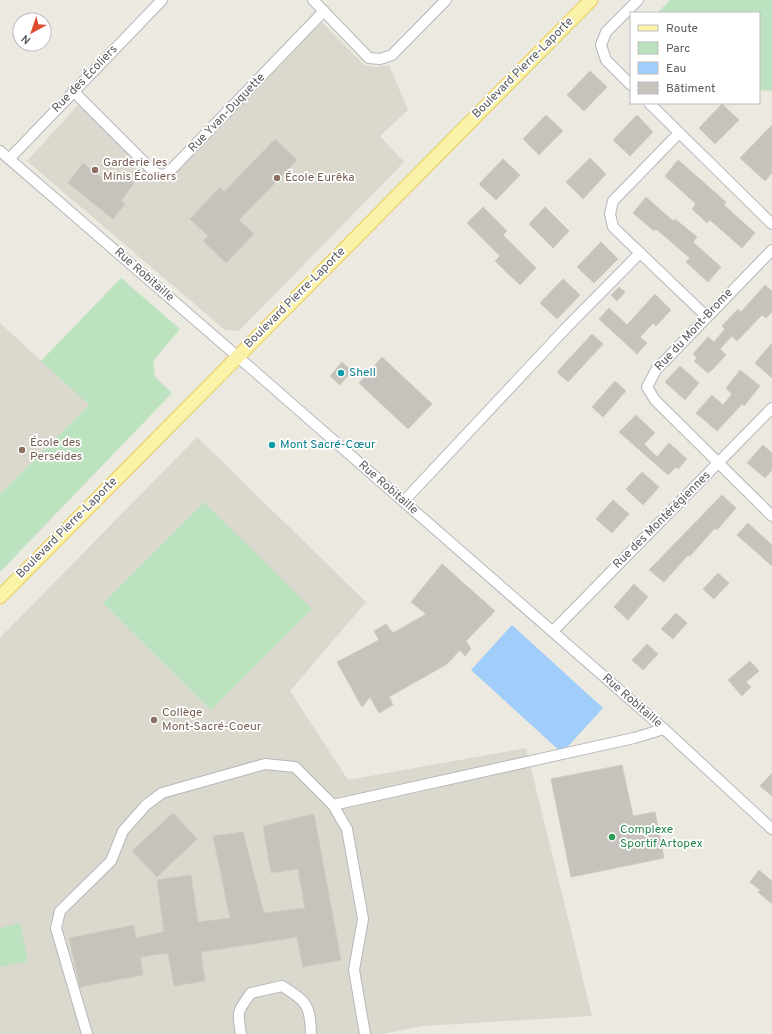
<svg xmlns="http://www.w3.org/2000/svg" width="772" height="1034" viewBox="0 0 772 1034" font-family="Overpass,sans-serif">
<rect width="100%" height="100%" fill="#ebe9e0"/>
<g fill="#dbd8ce">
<polygon points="322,22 364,65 376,67 389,65 408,110 380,136 404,162 239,331 225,330 27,161 79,104 162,180 171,176"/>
<polygon points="0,323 89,405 0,494"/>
<polygon points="197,437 366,602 290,691 348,780 526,748 592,1016 423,1026 382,1034 0,1034 0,638"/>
</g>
<g fill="#bde2c0">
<polygon points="670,0 772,0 772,91 759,90 759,13 657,13"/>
<polygon points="121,278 180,329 153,361 155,377 172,393 0,572 0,494 89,405 41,361"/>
<polygon points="204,502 312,609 211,710 103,603"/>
<polygon points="20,923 28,961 0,967 0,928"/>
</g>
<polygon fill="#a1cdfa" points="512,625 603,708 562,753 471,670"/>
<g fill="#c6c3bd" stroke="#cfcbbf">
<polygon points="590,71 607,87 584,111 567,95"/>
<polygon points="722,104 739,120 715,144 699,128"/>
<polygon points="546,115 563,131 539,155 523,139"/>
<polygon points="637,115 653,132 630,156 613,140"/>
<polygon points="772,125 772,173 765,181 740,158"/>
<polygon points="275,139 297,160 239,220 254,234 226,263 203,241 208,236 190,219 220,187 224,192"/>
<polygon points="590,158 606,174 583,199 566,182"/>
<polygon points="503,159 520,175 496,200 479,184"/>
<polygon points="678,160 726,202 724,205 755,233 742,248 710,220 707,223 692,209 696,204 665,176"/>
<polygon points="83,163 108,183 118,171 134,183 121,201 125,204 113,219 68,183"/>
<polygon points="646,197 673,221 675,219 697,237 693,242 721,267 708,282 686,262 690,258 656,229 654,231 633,213"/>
<polygon points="483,207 507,231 503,235 536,268 520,285 495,261 500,256 467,223"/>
<polygon points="545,207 569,231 553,248 529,224"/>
<polygon points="601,242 618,259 594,283 577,267"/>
<polygon points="563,279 580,295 557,319 540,303"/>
<polygon points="765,285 772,291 772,312 766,318 762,315 737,341 732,336 720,349 726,355 710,372 709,371 708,373 694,361 697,358 693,354 708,337 714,342 725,329 722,326 738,309 741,312"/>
<polygon points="619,287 625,292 617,301 611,295"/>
<polygon points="655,294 671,310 656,326 653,323 640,337 647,343 637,354 599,319 609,308 627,325"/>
<polygon points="592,334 603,344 568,382 557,372"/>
<polygon points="772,343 772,378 755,363"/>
<polygon points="382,357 432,404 408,429 359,383"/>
<polygon points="342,362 352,371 340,385 330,376"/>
<polygon points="680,366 699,383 685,400 665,382"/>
<polygon points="740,370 760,386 744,406 742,404 717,431 696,413 712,395 723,405 732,394 726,388"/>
<polygon points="615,381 626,391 603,417 592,407"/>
<polygon points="636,415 655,433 644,444 657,457 669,443 687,459 678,469 676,467 668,475 619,432"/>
<polygon points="763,445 772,453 772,470 765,478 747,463"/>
<polygon points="642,472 659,487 643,505 626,489"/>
<polygon points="722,495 736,508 717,530 715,528 690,556 688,555 664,582 649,570"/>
<polygon points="613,500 629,514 612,533 596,519"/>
<polygon points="748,523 772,545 772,566 737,535"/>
<polygon points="442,564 495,611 466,641 471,649 465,656 460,650 447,664 389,697 393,705 379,713 370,697 362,707 337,662 379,640 374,631 386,624 393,633 426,614 411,602"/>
<polygon points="718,573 729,583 714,599 703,589"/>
<polygon points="634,584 648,597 628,620 614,607"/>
<polygon points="676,613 687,623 673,639 661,629"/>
<polygon points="647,644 658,654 643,670 632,660"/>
<polygon points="750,661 759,671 746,682 751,687 742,696 728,680"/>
<polygon points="622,765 633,816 655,812 664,858 571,877 551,779"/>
<polygon points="772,773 772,796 760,786"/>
<polygon points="173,813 197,839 157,877 132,851"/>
<polygon points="314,814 341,960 303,967 297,937 201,952 205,981 174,986 168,953 140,957 143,975 80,987 69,938 134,925 136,938 164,932 157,880 191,875 198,922 230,918 213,836 243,832 264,913 305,908 298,869 271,873 263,826"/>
<polygon points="759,870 772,881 772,904 758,892 760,890 750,882"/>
</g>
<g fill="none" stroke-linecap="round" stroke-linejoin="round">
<g stroke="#b6b7bc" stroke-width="12">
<g id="minor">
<polyline points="313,0 369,58 380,59 392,55 446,0"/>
<polyline points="631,85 606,60 601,45 606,32 638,0"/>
<polyline points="73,91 154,172 160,175 167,174 324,11"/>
<polyline points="649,103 772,224"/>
<polyline points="679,133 613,201 610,214 613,227 706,316"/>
<polyline points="0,151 237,356 664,729 772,829"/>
<polyline points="9,159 162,0"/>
<polyline points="772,250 656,370 647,387 655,400 772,516"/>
<polyline points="404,501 566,328 640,253"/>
<polyline points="553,631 772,408"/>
<polyline points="333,805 634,738 664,729"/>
<polyline points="87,1034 56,928 60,911 111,861 123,831 146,805 162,793 265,764 295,767 333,805 347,829 363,919 354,970 365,1034"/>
<path d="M 241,1034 C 237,1011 237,1012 251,993 L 282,986 C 307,1002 310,1004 311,1034"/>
</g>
</g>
<g stroke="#e9cb5b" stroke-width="15">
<polyline id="major" points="0,597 591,0"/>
</g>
<use href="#minor" stroke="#fff" stroke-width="10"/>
<use href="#major" stroke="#faf2a6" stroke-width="13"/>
</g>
<g fill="#8d6e63" stroke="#fff" stroke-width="1.5">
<circle cx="95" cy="170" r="4"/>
<circle cx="277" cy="178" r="4"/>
<circle cx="22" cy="450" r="4"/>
<circle cx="154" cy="720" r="4"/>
</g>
<g fill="#0f9aa8" stroke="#fff" stroke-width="1.5">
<circle cx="341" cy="373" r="4"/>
<circle cx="272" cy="445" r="4"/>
</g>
<circle fill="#2e9e5b" stroke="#fff" stroke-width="1.5" cx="612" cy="837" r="4"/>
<g text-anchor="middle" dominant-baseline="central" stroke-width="3.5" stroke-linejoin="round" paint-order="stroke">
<g font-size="12" fill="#595b60" stroke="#fff">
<text transform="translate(523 68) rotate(-45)">Boulevard Pierre-Laporte</text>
<text transform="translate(85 79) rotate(-46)">Rue des Écoliers</text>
<text transform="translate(227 113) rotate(-46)">Rue Yvan-Duquette</text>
<text transform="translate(144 275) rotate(41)">Rue Robitaille</text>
<text transform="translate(295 298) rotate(-45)">Boulevard Pierre-Laporte</text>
<text transform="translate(694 330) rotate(-47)">Rue du Mont-Brome</text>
<text transform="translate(388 488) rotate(41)">Rue Robitaille</text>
<text transform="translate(662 520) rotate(-45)">Rue des Montérégiennes</text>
<text transform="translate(67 528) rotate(-45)">Boulevard Pierre-Laporte</text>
<text transform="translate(632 701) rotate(41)">Rue Robitaille</text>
</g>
<g font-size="12" fill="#785e54" stroke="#fff" text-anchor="start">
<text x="103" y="163">Garderie les<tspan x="103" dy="14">Minis Écoliers</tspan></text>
<text x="285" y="178">École Eurêka</text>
<text x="30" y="443">École des<tspan x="30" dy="14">Perséides</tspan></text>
<text x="162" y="713">Collège<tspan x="162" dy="14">Mont-Sacré-Coeur</tspan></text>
</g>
<g font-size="12" fill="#0d838f" stroke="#fff" text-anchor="start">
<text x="349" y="373">Shell</text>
<text x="280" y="445">Mont Sacré-Cœur</text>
</g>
<g font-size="12" fill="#27864d" stroke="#fff" text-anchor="start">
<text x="620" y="830">Complexe<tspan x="620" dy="14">Sportif Artopex</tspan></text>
</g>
</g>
<rect x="630" y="12" width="130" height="92" fill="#ffffff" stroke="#bdbdbf"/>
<rect x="638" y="25" width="20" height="6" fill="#faf2a6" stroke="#bdbdbf"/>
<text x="666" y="32" font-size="12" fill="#595b60">Route</text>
<rect x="638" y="42" width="20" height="12" fill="#bde2c0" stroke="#bdbdbf"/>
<text x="666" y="52" font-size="12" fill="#595b60">Parc</text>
<rect x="638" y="62" width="20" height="12" fill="#a1cdfa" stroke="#bdbdbf"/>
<text x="666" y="72" font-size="12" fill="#595b60">Eau</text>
<rect x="638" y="82" width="20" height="12" fill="#c6c3bd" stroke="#bdbdbf"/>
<text x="666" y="92" font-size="12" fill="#595b60">Bâtiment</text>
<g transform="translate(32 32) rotate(220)"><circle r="19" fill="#ffffff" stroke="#bdbdbf"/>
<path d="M0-3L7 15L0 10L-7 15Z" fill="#de4c32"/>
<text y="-6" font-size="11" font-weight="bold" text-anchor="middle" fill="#595b60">N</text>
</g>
</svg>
